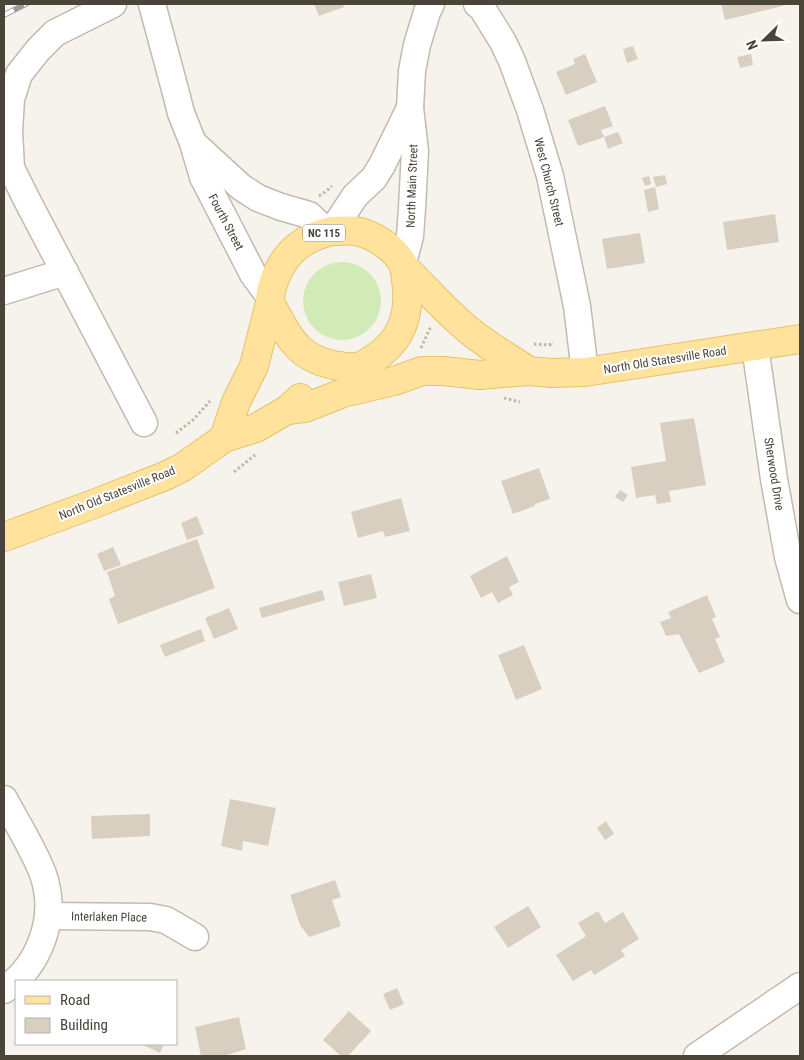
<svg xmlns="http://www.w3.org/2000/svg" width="804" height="1060" viewBox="0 0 804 1060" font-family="'Roboto Condensed',sans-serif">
<rect width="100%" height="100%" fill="#f6f3ec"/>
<circle fill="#d2eab5" cx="342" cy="301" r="39"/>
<g fill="#d8cfc1">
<polygon points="314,4 343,4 344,7 319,16"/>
<polygon points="721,4 782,4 783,6 725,20"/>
<polygon points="633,46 638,59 627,63 623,49"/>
<polygon points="585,54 597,82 566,95 556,72 575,64 573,59"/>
<polygon points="751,54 753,65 740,68 737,57"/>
<polygon points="605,106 613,126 601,130 604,137 618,132 623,143 608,149 604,137 578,146 568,120"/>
<polygon points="665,175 667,184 656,187 653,177"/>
<polygon points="649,176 651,184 645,186 642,178"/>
<polygon points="655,187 659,209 648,212 644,190"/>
<polygon points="775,214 779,242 727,250 723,222"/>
<polygon points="640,233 645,263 607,269 602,239"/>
<polygon points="694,418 706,485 669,491 671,502 657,504 655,495 636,498 631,467 666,461 660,423"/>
<polygon points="539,468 550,499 535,504 535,506 513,514 501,481"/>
<polygon points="620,490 628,495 623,502 615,497"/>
<polygon points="401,498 410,531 385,537 383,531 358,538 351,512"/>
<polygon points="197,516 204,534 187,540 181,523"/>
<polygon points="197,539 215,588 118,624 109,599 115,596 107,572"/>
<polygon points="113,547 121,565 104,571 97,554"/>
<polygon points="507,556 519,582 509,587 513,595 498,603 492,592 481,598 470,576"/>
<polygon points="371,574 377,598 344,606 338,582"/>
<polygon points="322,590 325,600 262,618 259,608"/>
<polygon points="707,595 716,617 712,619 720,637 715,639 725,662 699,673 679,634 666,636 660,622 671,618 668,612"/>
<polygon points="229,608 238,629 214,639 205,618"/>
<polygon points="201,629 205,641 165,657 160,645"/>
<polygon points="524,645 542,689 516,700 498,655"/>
<polygon points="230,799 276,808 268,846 243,841 242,851 221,846"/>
<polygon points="150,814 150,836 92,839 91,816"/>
<polygon points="606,821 614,834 605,840 597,828"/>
<polygon points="335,880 341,897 332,900 341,926 309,937 300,925 290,895"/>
<polygon points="528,906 541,927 508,948 494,927"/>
<polygon points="598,911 605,923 623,912 639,939 621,950 625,956 594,975 591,970 573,981 556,955 586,936 578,923"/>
<polygon points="397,988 404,1004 390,1010 383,994"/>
<polygon points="349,1011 371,1031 348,1056 341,1056 323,1040"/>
<polygon points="239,1017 246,1049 224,1056 201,1056 195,1027"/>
<polygon points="141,1044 164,1044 160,1053"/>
</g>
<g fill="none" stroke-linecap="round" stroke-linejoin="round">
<g stroke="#c2bbae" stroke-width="29">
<g id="minor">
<polyline points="113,4 55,33 38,50 19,74 11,99 9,131 11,168 29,204 144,423"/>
<polyline points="152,4 177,97 181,113 193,143 203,177 253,274 270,297"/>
<polyline points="477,4 482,8 503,42 512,61 530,110 550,176 577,306 585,372"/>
<polyline points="193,143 241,187 258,198 281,207 309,215 327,232"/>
<polyline points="332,231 355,196 374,178 382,165 410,108"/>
<polyline points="403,263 410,236 412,208 415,151 410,108 412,71 417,45 427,12 431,4"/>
<polyline points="4,291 65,272"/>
<polyline points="755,346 774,479 788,557 800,600"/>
<path d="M 4,799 C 17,823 33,848 43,874 C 58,917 40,965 4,990"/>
<polyline points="48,916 150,917 166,920 195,937"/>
<polyline points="697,1056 800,986"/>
</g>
</g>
<g stroke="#e6c16a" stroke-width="30">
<g id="major">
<path d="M 332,231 C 340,231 348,230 355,231 C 373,234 392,247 402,262 C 405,267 405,274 406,280 C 411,314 402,341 373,359 C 368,362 361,367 355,367 C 348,368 340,366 333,365 C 320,362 308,357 299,348 C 286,336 279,318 270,303 C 270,293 272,285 276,276 C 287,250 305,237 332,231 Z"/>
<path d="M 404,267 C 425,287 443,309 465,327 C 484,344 508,357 529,371"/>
<polyline points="287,410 305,408 343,393 394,381 422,371 443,371 480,375 529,371 551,373 585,372 800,339"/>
<polyline points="224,438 236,402 254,366 270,303"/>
<polyline points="4,537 96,503 165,476 183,467 224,438 256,428 287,410 300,398"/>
</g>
</g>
<g stroke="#c4b79f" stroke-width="3" stroke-dasharray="2.5 2.5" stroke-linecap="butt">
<polyline points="319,196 325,192 332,186"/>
<polyline points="534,344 549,345 554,343"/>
<polyline points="421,348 431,326"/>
<polyline points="504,398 520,402"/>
<polyline points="176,433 193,420 210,401"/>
<polyline points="234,472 255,455"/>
</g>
<use href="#minor" stroke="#fff" stroke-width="26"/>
<use href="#major" stroke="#ffe39c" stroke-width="28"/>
<g stroke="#9a9a9a" stroke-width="5.5">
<polyline id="rail" points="4,15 26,4"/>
</g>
<use href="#rail" stroke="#fff" stroke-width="4" stroke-dasharray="11" stroke-linecap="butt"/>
</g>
<g text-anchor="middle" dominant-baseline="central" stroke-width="4" stroke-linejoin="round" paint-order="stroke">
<rect fill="#fff" stroke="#817c74" stroke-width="1" x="303" y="224.5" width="42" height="17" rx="4"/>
<g font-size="11" font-weight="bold" fill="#4b4439">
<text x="324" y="233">NC 115</text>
</g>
<g font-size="12" fill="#4b4439" stroke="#fff">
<text transform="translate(549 182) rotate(76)">West Church Street</text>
<text transform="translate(412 186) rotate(-88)">North Main Street</text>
<text transform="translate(226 222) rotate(62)">Fourth Street</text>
<text transform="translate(665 360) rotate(-9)">North Old Statesville Road</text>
<text transform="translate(774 474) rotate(81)">Sherwood Drive</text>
<text transform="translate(117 493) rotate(-22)">North Old Statesville Road</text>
<text transform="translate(109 917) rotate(1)">Interlaken Place</text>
</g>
</g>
<rect width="804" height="1060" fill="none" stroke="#4b4439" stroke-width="10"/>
<rect x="15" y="980" width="162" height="65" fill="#ffffff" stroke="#b7b4b0"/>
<rect x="25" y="996" width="25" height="8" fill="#ffe39c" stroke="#b7b4b0"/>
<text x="60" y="1005" font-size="15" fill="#4b4439">Road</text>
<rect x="25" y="1018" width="25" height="15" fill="#d8cfc1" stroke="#b7b4b0"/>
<text x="60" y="1030" font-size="15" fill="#4b4439">Building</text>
<g transform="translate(764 40) rotate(247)" stroke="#ffffff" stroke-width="4" paint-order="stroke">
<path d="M0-4L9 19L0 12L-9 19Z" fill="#4b4439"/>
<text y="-8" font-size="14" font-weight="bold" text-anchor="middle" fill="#4b4439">N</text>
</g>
</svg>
